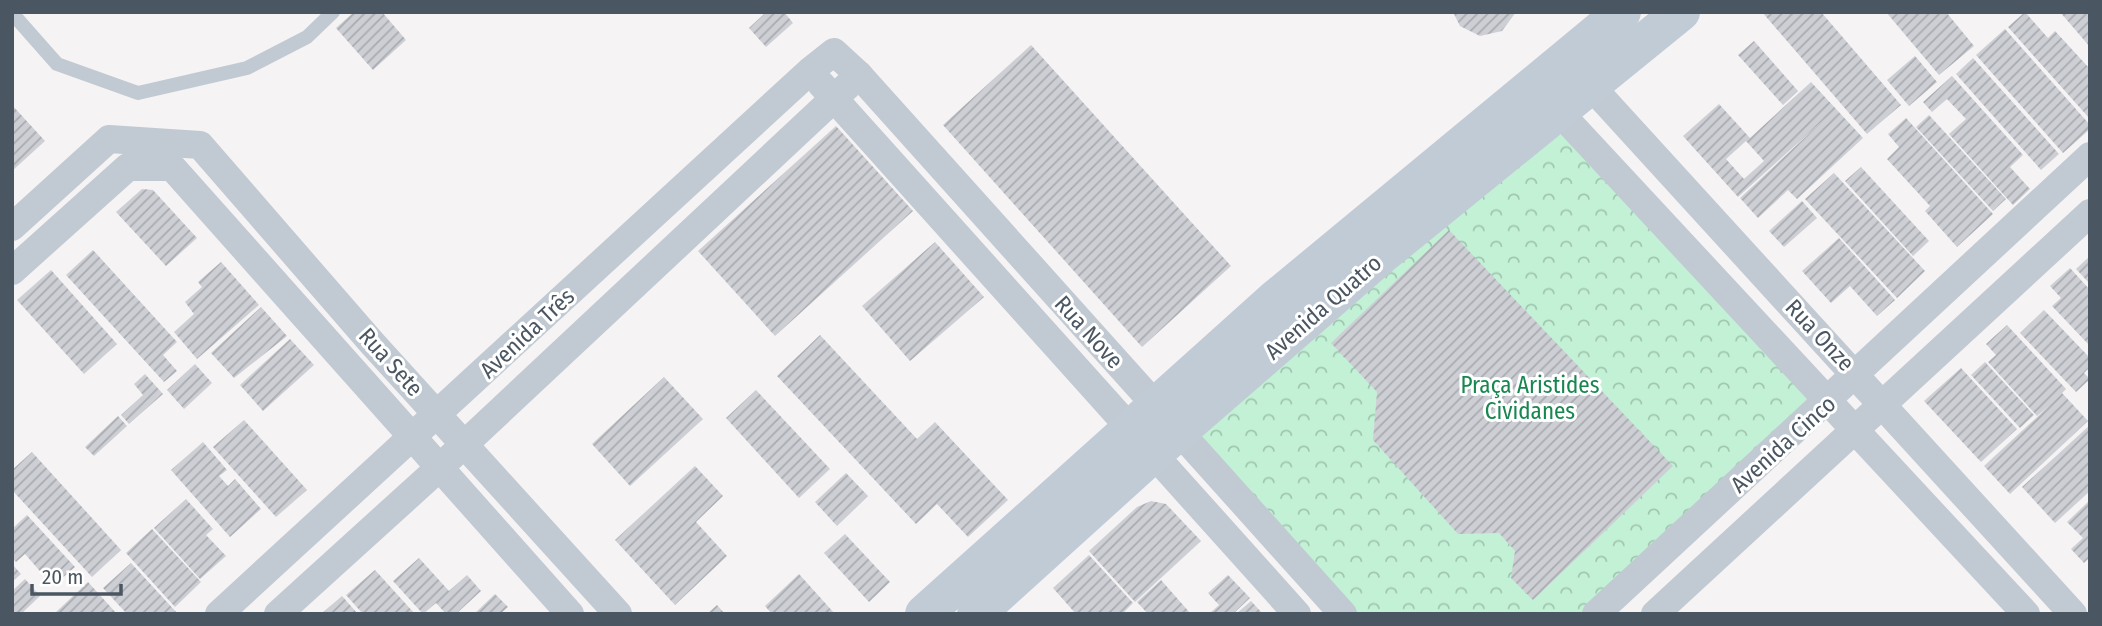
<svg xmlns="http://www.w3.org/2000/svg" width="2102" height="626" viewBox="0 0 2102 626" font-family="'Fira Sans Condensed',sans-serif">
<defs>
<pattern id="park-crowns" width="20" height="18" patternUnits="userSpaceOnUse" patternTransform="scale(1.75)"><rect width="20" height="18" fill="#c3f1d5"/><path d="M2 6a3 3 0 1 1 6 0M12 15a3 3 0 1 1 6 0" fill="none" stroke="#a0c6b0"/></pattern>
<pattern id="building-hatch" width="6" height="6" patternUnits="userSpaceOnUse" patternTransform="scale(1.75)"><rect width="6" height="6" fill="#cdcfd5"/><path d="M-1 1l2-2M0 6l6-6M5 7l2-2" fill="none" stroke="#a8abb0"/></pattern>
</defs>
<rect width="100%" height="100%" fill="#f5f3f3"/>
<polygon fill="url(#park-crowns)" points="1560,113 1829,401 1597,614 1343,614 1179,432"/>
<g fill="url(#building-hatch)" fill-rule="evenodd">
<polygon points="354,12 382,12 406,40 373,70 336,28"/>
<polygon points="766,12 784,12 793,23 766,47 749,28"/>
<polygon points="1453,12 1516,12 1502,31 1480,36 1460,26"/>
<polygon points="1762,12 1821,12 1901,105 1867,134"/>
<polygon points="1886,12 1946,12 1974,46 1939,75"/>
<polygon points="2025,12 2048,38 2055,31 2090,69 2090,119 2008,27"/>
<polygon points="2060,12 2090,12 2090,47"/>
<polygon points="2005,29 2090,125 2090,129 2063,153 1976,55"/>
<polygon points="1754,41 1798,91 1783,105 1738,55"/>
<polygon points="1031,45 1231,266 1142,347 943,125"/>
<polygon points="1915,56 1937,82 1909,106 1887,80"/>
<polygon points="1973,58 2059,154 2041,170 1956,74"/>
<polygon points="1952,76 2023,155 2010,167 2030,189 2013,205 1949,134 1966,119 1947,99 1932,112 1923,102"/>
<path d="M 1811,82 L 1863,138 L 1797,199 L 1788,190 L 1758,218 L 1740,198 L 1829,115 L 1738,197 L 1683,136 L 1719,104 L 1750,138 ZM 1746,141 L 1764,161 L 1744,179 L 1726,159 Z"/>
<polygon points="12,105 45,141 12,171"/>
<polygon points="1929,115 2006,199 1993,211 1916,127"/>
<polygon points="1906,118 1993,214 1957,247 1925,211 1930,206 1887,159 1899,147 1888,134"/>
<polygon points="836,126 913,211 775,336 698,251"/>
<polygon points="1861,167 1929,241 1913,256 1845,181"/>
<polygon points="1834,173 1925,271 1897,298 1805,199"/>
<polygon points="142,189 153,190 197,238 166,266 116,212"/>
<polygon points="1802,201 1817,218 1784,247 1769,231"/>
<polygon points="1449,230 1673,466 1533,600 1511,578 1515,551 1499,533 1458,534 1373,440 1377,392 1331,343"/>
<polygon points="1839,238 1895,300 1877,316 1850,286 1831,303 1802,271"/>
<polygon points="935,242 984,297 910,361 862,306"/>
<polygon points="93,250 177,342 163,355 177,371 164,382 66,275"/>
<polygon points="2090,256 2090,284 2076,269"/>
<polygon points="221,262 259,305 197,359 174,332 194,314 185,302 202,287 198,282"/>
<polygon points="2070,268 2090,290 2090,346 2052,306 2061,298 2050,286"/>
<polygon points="51,270 117,344 84,374 17,300"/>
<polygon points="261,307 287,336 234,378 211,353"/>
<polygon points="2044,310 2090,358 2090,367 2084,373 2090,379 2076,392 2020,333"/>
<polygon points="2007,325 2066,389 2062,393 2088,421 2010,494 1984,466 2050,405 2037,416 1988,362 1996,355 1986,344"/>
<polygon points="820,335 917,439 935,422 1008,500 968,537 937,504 916,524 777,376"/>
<polygon points="290,339 314,365 263,411 240,385"/>
<polygon points="1985,362 2034,415 2020,428 1971,375"/>
<polygon points="195,364 212,383 184,409 167,390"/>
<polygon points="1961,368 2017,429 1981,462 1924,401"/>
<polygon points="145,374 163,394 129,424 121,415 143,395 134,384"/>
<polygon points="664,377 703,419 630,486 592,444"/>
<polygon points="756,390 830,469 799,498 726,418"/>
<polygon points="118,416 127,426 94,456 85,447"/>
<polygon points="244,420 307,490 276,517 213,447"/>
<polygon points="2090,425 2090,491 2055,523 2022,487"/>
<polygon points="203,442 227,470 219,476 228,486 235,479 261,509 230,537 171,470"/>
<polygon points="32,452 121,550 92,577 12,490 12,470"/>
<polygon points="695,466 723,496 696,522 727,556 675,605 615,540"/>
<polygon points="846,473 868,496 837,526 815,502"/>
<polygon points="186,499 213,529 206,535 226,556 200,579 154,528"/>
<polygon points="2090,500 2090,557 2084,563 2071,549 2083,538 2067,522"/>
<polygon points="1151,501 1166,504 1201,541 1135,602 1089,551 1137,507"/>
<polygon points="27,515 75,567 53,586 25,554 16,562 12,558 12,529"/>
<polygon points="152,529 201,582 175,607 126,553"/>
<polygon points="845,534 890,582 869,602 824,553"/>
<polygon points="1089,555 1133,603 1122,614 1076,614 1053,588"/>
<polygon points="419,558 449,591 467,575 481,591 456,614 446,614 436,603 423,614 393,581"/>
<polygon points="131,563 178,614 127,614 103,588"/>
<polygon points="12,564 21,574 12,582"/>
<polygon points="375,570 415,614 363,614 346,595"/>
<polygon points="799,574 835,614 772,614 765,606"/>
<polygon points="1228,575 1250,598 1233,614 1209,614 1219,605 1208,593"/>
<polygon points="25,579 40,596 21,614 12,614 12,591"/>
<polygon points="1161,580 1191,614 1148,614 1137,602"/>
<polygon points="88,582 117,614 58,614 56,612"/>
<polygon points="495,594 508,607 500,614 474,614"/>
<polygon points="342,596 358,614 321,614"/>
<polygon points="1251,601 1263,614 1236,614"/>
<polygon points="717,605 725,614 707,614"/>
</g>
<g fill="none" stroke-linecap="round" stroke-linejoin="round">
<polyline stroke="#c1cad2" stroke-width="14" points="12,13 57,64 138,93 247,68 307,37 333,12"/>
<g stroke="#c1cad2" stroke-width="28">
<polyline points="1579,73 2073,614"/>
<polyline points="821,84 1297,614"/>
<polyline points="1547,99 2026,614"/>
<polyline points="12,227 109,139 200,145 372,343 618,614"/>
<polyline points="12,271 128,167 172,167 570,614"/>
<polyline points="219,614 810,71 834,52 859,75 1343,614"/>
<polyline points="278,614 439,468 859,75"/>
<polyline points="1596,614 2090,156"/>
<polyline points="1655,614 2090,213"/>
</g>
<g stroke="#c1cbd6" stroke-width="38">
<polyline points="924,614 1275,299 1622,12"/>
<polyline points="976,614 1153,454 1383,254 1681,12"/>
</g>
</g>
<g text-anchor="middle" dominant-baseline="central" stroke-width="6" stroke-linejoin="round" paint-order="stroke">
<g font-size="23" fill="#4a5661" stroke="#fff">
<text transform="translate(1323 307) rotate(-41)">Avenida Quatro</text>
<text transform="translate(1089 332) rotate(48)">Rua Nove</text>
<text transform="translate(527 333) rotate(-43)">Avenida Três</text>
<text transform="translate(1820 335) rotate(47)">Rua Onze</text>
<text transform="translate(391 362) rotate(48)">Rua Sete</text>
<text transform="translate(1783 444) rotate(-42)">Avenida Cinco</text>
</g>
<g font-size="23" fill="#17864f" stroke="#fff">
<text x="1530" y="385">Praça Aristides<tspan x="1530" dy="26">Cividanes</tspan></text>
</g>
</g>
<rect width="2102" height="626" fill="none" stroke="#4a5661" stroke-width="28"/>
<path d="M32 584v10h89v-10" fill="none" stroke="#4a5661" stroke-width="3.5"/>
<text x="42" y="584" font-size="21" fill="#4a5661" stroke="#ffffff" stroke-width="5" paint-order="stroke">20 m</text>
</svg>
